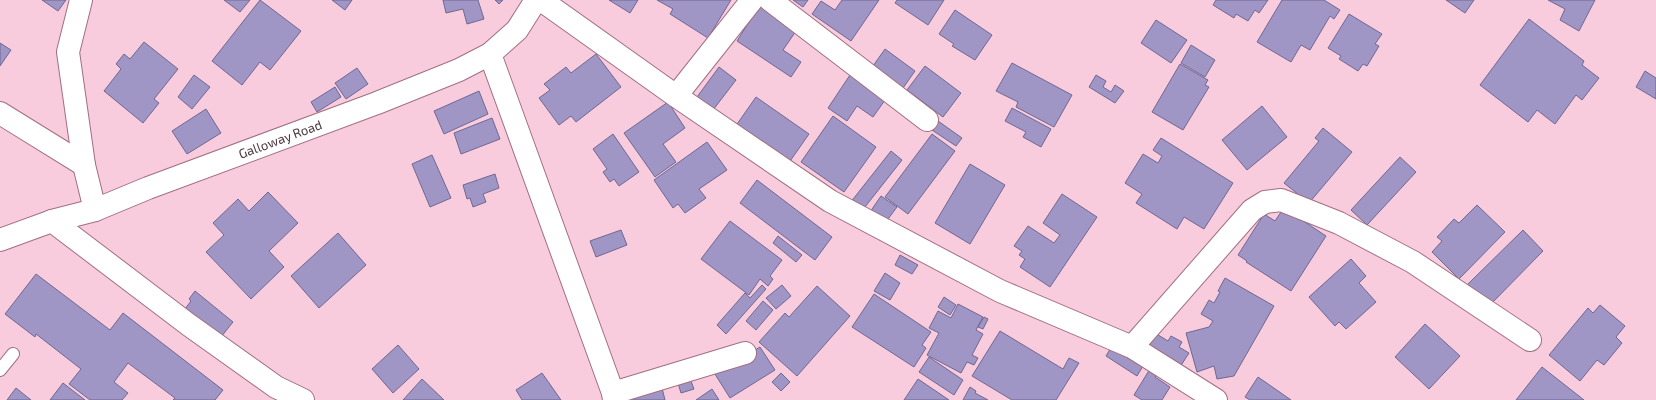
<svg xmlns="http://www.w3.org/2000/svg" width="1656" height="400" viewBox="0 0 1656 400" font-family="'Exo 2',sans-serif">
<rect width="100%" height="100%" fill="#f9ccdd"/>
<g fill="#9f96c5" stroke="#706793">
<polygon points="42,0 66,0 58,11"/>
<polygon points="224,0 250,0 240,12"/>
<polygon points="260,0 301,31 270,70 260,62 242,85 212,61"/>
<polygon points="332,0 352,0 345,10"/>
<polygon points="443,0 478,0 484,19 467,24 463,9 446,13"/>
<polygon points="495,0 503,0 499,4"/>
<polygon points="609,0 638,0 630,13"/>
<polygon points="657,0 731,0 708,38 670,14 673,9"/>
<polygon points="793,0 808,0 803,7"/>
<polygon points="842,0 879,0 851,41 812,14 821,1 835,10"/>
<polygon points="897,0 944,0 928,25 895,3"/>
<polygon points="1216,0 1268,0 1259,13 1255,10 1248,21 1236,14 1234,18 1213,5"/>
<polygon points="1282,0 1324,0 1340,10 1334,19 1330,16 1310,50 1301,45 1291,62 1257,42"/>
<polygon points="1446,0 1474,0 1465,13"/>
<polygon points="1548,0 1595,0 1579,31 1560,20 1565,9"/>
<polygon points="759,6 796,31 783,50 801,62 791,77 737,41"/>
<polygon points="955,10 992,35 975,60 952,46 954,44 939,34"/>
<polygon points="1349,14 1382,34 1375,44 1379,46 1367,66 1363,64 1358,71 1339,59 1341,56 1328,48"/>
<polygon points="1529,19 1584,61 1582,65 1599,78 1582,100 1576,95 1555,124 1537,110 1528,122 1480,85"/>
<polygon points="1156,20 1187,40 1171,63 1141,43"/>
<polygon points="144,42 178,69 154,99 159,103 143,123 104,91 121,69 116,64 124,54 130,59"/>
<polygon points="0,43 11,50 0,66"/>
<polygon points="1191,45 1215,60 1205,77 1181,63"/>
<polygon points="885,49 915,71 903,88 873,66"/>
<polygon points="596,54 621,87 576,122 571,116 559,125 539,98 550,90 544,84 566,67 571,73"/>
<polygon points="1012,63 1072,95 1054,127 1016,107 1018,102 996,91"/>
<polygon points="1180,64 1208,80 1205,85 1209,87 1183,130 1152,112"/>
<polygon points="925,66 961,93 943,117 907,90"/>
<polygon points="719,67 736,80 713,110 697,97"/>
<polygon points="357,68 368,84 346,99 335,83"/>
<polygon points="1645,71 1656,78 1656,99 1636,87"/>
<polygon points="194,75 210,87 192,109 178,97"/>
<polygon points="850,75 885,100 873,117 857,106 847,121 828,108"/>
<polygon points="1096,75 1106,81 1103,87 1111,92 1115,85 1124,91 1115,103 1089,87"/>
<polygon points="335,87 341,97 317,112 311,102"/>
<polygon points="479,91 488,114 444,134 434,111"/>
<polygon points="756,97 809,134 788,164 735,127"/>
<polygon points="668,102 685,128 663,144 676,162 655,177 624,133"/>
<polygon points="1262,106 1287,137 1247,170 1222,140"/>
<polygon points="1012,108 1051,129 1041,147 1023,137 1026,132 1005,121"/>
<polygon points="206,109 221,133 187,154 172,131"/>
<polygon points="833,116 876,147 844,192 801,162"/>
<polygon points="492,118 500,139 461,154 454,133"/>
<polygon points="938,121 962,138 956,146 932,130"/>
<polygon points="1323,128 1352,152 1309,203 1284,183 1319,141 1315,138"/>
<polygon points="613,134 639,172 619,186 614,179 610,182 603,172 607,169 593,149"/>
<polygon points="932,134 955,151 908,214 885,197"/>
<polygon points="1161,138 1233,183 1204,229 1184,217 1177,229 1136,203 1142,194 1125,183 1143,154 1158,163 1162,156 1153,150"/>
<polygon points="707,142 727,170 699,189 706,198 685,213 678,204 673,208 654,180"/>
<polygon points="891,151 902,160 861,212 850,203"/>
<polygon points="432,155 451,198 430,207 412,164"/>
<polygon points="1400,157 1416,172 1367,225 1351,210"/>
<polygon points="970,164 1005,185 970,244 935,223"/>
<polygon points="495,174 499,188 483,194 486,202 473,207 470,198 467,199 463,185"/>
<polygon points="757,180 832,237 815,260 740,203"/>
<polygon points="268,192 298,223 269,251 284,267 251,299 206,252 224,235 213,223 238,199 249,211"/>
<polygon points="1062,194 1097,217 1050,287 1020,267 1025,259 1019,255 1022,251 1014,246 1028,226 1054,243 1060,235 1043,223"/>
<polygon points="881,196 897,207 885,223 870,212"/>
<polygon points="1477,205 1505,232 1459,279 1432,252 1442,241 1437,237 1454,219 1459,223"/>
<polygon points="1285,206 1304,219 1302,220 1326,236 1291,291 1246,262 1247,261 1238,255 1264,214 1275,221"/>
<polygon points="730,221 782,260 770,276 773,279 768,286 760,279 749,295 701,259"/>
<polygon points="621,230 627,245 596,257 590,241"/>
<polygon points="1523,230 1543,251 1489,306 1467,285"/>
<polygon points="338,233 366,265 319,308 291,276"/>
<polygon points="778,236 802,255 796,262 773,243"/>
<polygon points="900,255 918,265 912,274 895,265"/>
<polygon points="1351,259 1366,276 1359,283 1376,302 1346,329 1339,322 1335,326 1309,297"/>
<polygon points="885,273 900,283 890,300 874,291"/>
<polygon points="36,274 110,330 123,313 223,390 215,400 173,400 175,398 128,363 114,382 128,393 122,400 90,400 69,384 81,369 36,334 35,337 5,314"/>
<polygon points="1225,278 1274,306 1234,376 1217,379 1214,366 1197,372 1186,333 1209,327 1213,321 1201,314 1209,300 1214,303 1220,292 1218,291"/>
<polygon points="762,285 766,289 726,334 717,325 745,293 750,298"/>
<polygon points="782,285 791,296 776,309 766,298"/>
<polygon points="817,286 850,316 797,376 759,342 785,313 789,317"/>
<polygon points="195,291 233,322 221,337 185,309 191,301 189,299"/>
<polygon points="874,294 931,332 922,345 926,348 914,367 852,327"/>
<polygon points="944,297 956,305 950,315 938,307"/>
<polygon points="763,301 773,310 756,330 746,321"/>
<polygon points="958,304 983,317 976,330 983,334 972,355 978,358 974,365 967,362 961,373 927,355 939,333 929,328 938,311 951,318"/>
<polygon points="1600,305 1625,326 1616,337 1622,343 1604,365 1597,360 1580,381 1549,355 1588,308 1593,313"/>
<polygon points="984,317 988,319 983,329 978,327"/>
<polygon points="1425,324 1460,356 1429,389 1395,357"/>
<polygon points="1150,330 1168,341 1171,336 1182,342 1179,347 1189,353 1180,367 1142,344"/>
<polygon points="1000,331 1063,369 1069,358 1079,363 1056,400 1012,400 972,376"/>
<polygon points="1115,341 1146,361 1137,376 1106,356"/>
<polygon points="398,345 419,369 393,393 372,369"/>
<polygon points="760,347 775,370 730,398 713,371 731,365"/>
<polygon points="929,357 963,380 954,395 919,372"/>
<polygon points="1153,364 1161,369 1155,377 1170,387 1162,400 1142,400 1134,395"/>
<polygon points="1542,367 1584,400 1516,400"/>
<polygon points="542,373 561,400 522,400 516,390"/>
<polygon points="781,373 790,382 781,391 772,382"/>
<polygon points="689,376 694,389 681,393 677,380"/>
<polygon points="1258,377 1291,400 1250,400 1245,397"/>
<polygon points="422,379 444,400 403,400"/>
<polygon points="918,379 949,400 904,400"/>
<polygon points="63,383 85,400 50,400"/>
<polygon points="970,387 976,391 975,393 988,400 963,400"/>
<polygon points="16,388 31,400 7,400"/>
<polygon points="662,388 665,400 629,400 628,397"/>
<polygon points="712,389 719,400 696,400"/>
</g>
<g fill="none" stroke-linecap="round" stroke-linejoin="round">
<g stroke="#a16f83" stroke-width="14">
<polyline id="lane" points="0,370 13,354"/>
</g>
<g stroke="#a16f83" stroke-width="24">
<g id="street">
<polyline points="81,0 68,52 84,165 95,210"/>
<polyline points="541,0 676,96 830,201 1000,291 1132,347 1216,400"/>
<polyline points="770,0 927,120"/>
<polyline points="490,54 613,393 614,400"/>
<polyline points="676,96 752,0"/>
<polyline points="0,113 84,165"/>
<polyline points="52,221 189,325 276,387 303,400"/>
<path id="s1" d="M 0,240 L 52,221 L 95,210 L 148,188 L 377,103 L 459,70 L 490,54 L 517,30 L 536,0"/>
<polyline points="1132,347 1252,210 1265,202 1281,200 1339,223 1413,262 1530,340"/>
<polyline points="613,393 745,353"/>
</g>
</g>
<use href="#lane" stroke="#fff" stroke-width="12"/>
<use href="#street" stroke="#fff" stroke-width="22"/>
</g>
<g text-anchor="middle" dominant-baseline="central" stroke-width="3.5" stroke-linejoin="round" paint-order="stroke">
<g font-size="13" fill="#4c353e" stroke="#fbfbfb">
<text stroke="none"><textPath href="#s1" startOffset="298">Galloway Road</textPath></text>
</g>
</g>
</svg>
